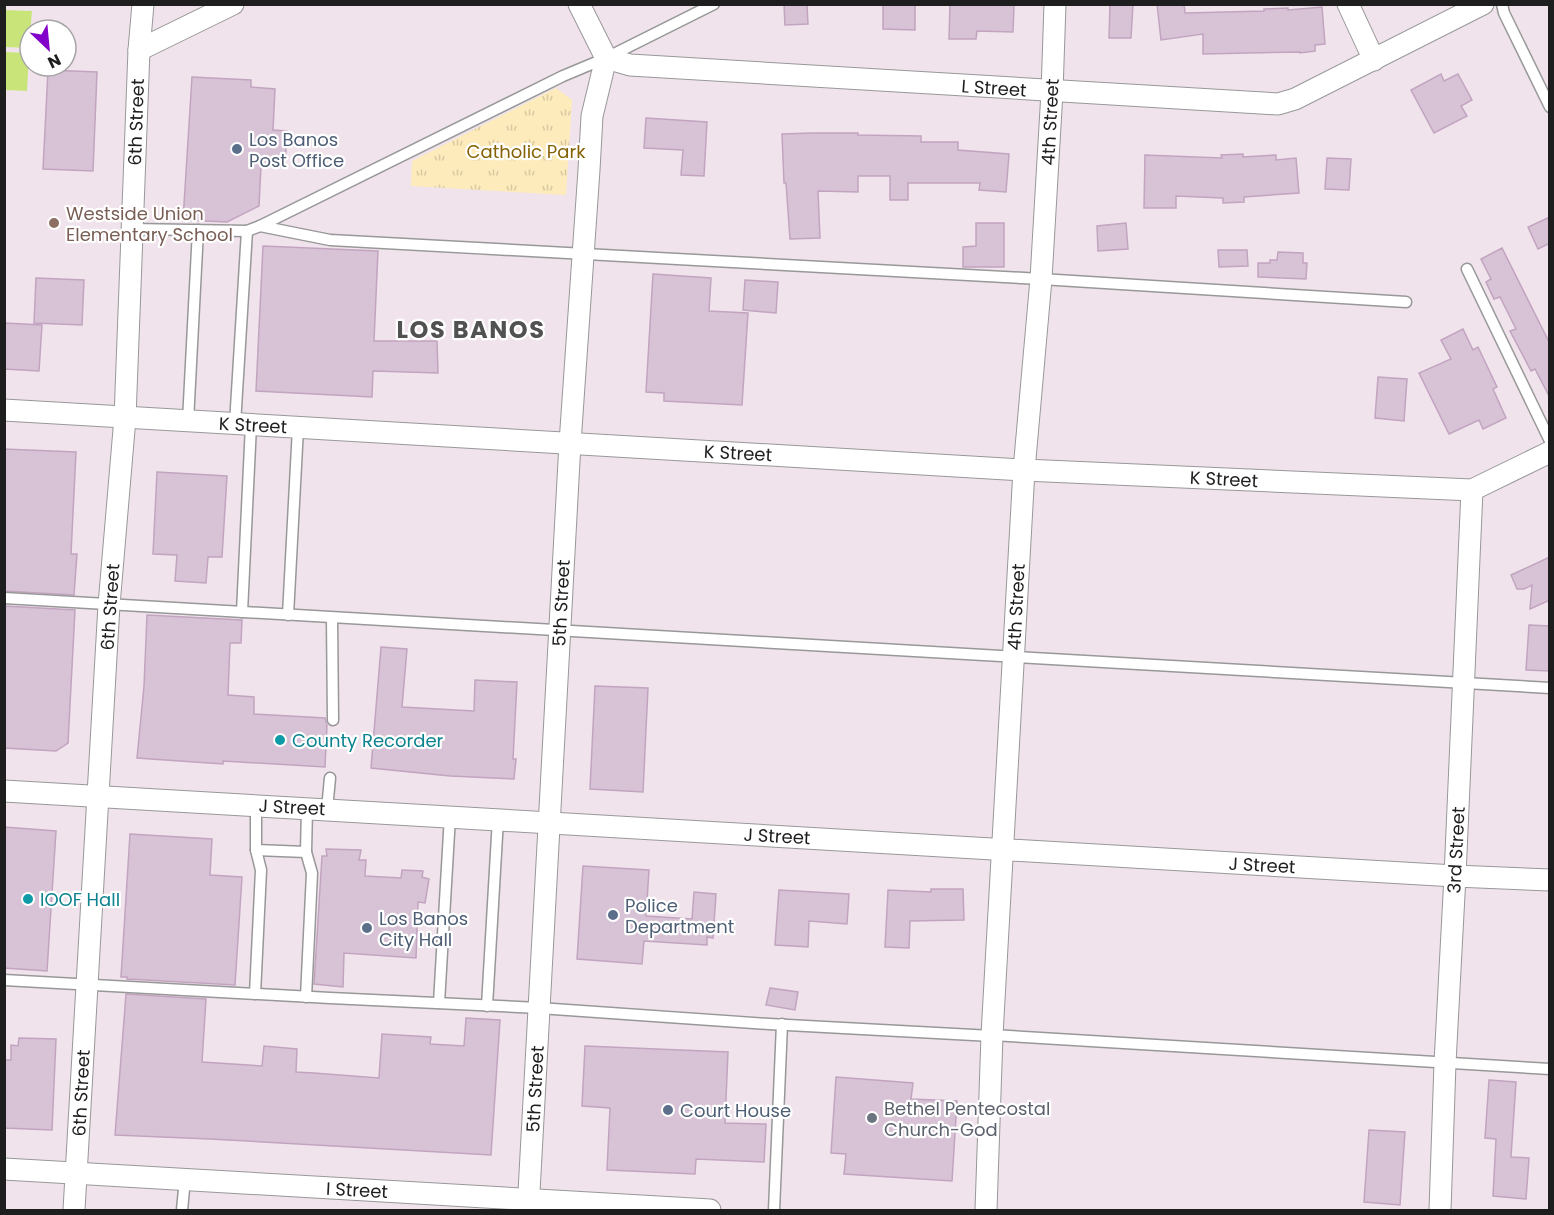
<svg xmlns="http://www.w3.org/2000/svg" width="1554" height="1215" viewBox="0 0 1554 1215" font-family="Poppins,sans-serif">
<defs>
<pattern id="park-tufts" width="24" height="20" patternUnits="userSpaceOnUse" patternTransform="scale(1.5)"><rect width="24" height="20" fill="#fdebbc"/><path d="M3 7l-1-3M5 7V3M7 7l1-3M15 17l-1-3M17 17v-4M19 17l1-3" fill="none" stroke="#d8c9a1"/></pattern>
</defs>
<rect width="100%" height="100%" fill="#f0e3ec"/>
<polygon fill="url(#park-tufts)" points="556,88 572,100 566,195 411,186 412,161"/>
<g fill="#c9e57a">
<polygon points="5,10 32,11 29,48 5,47"/>
<polygon points="5,52 29,53 27,91 5,90"/>
</g>
<g fill="#d7c3d5" stroke="#c2a4c0" stroke-width="1.5">
<polygon points="784,4 807,4 808,24 785,25"/>
<polygon points="883,4 915,4 915,30 883,29"/>
<polygon points="950,4 1014,4 1013,32 977,31 976,39 949,39"/>
<polygon points="1110,4 1133,4 1131,38 1109,38"/>
<polygon points="1157,4 1184,4 1185,13 1264,11 1264,9 1288,8 1288,10 1322,7 1325,44 1315,45 1315,51 1300,53 1300,52 1203,54 1203,34 1161,40"/>
<polygon points="48,70 97,72 93,171 43,169"/>
<polygon points="1441,74 1444,81 1458,74 1472,100 1461,106 1467,116 1434,133 1411,90"/>
<polygon points="192,77 251,80 251,87 275,89 273,130 287,131 285,167 261,166 259,206 227,222 183,220"/>
<polygon points="646,118 707,122 704,176 681,175 683,150 644,148"/>
<polygon points="812,133 858,133 858,135 921,136 921,142 958,142 958,150 1009,154 1006,192 979,190 980,183 908,183 908,200 890,200 890,176 858,176 858,192 818,191 820,238 790,239 786,183 784,183 782,134"/>
<polygon points="1243,154 1243,157 1276,155 1276,160 1296,158 1299,193 1244,197 1244,202 1223,203 1223,198 1176,196 1176,208 1144,208 1145,155 1222,158 1221,155"/>
<polygon points="1327,158 1351,159 1349,190 1325,189"/>
<polygon points="1550,217 1550,243 1538,249 1528,227"/>
<polygon points="976,223 1004,223 1004,267 963,267 963,247 976,246"/>
<polygon points="1126,223 1128,249 1098,251 1097,226"/>
<polygon points="263,246 378,251 374,341 437,341 438,373 373,371 372,397 256,391"/>
<polygon points="1502,248 1550,344 1550,398 1535,369 1531,371 1510,331 1516,329 1500,297 1494,299 1486,282 1491,279 1481,259"/>
<polygon points="1218,250 1247,250 1248,266 1219,267"/>
<polygon points="1278,252 1303,253 1303,263 1307,263 1306,279 1258,277 1258,263 1270,263 1270,260 1277,260"/>
<polygon points="653,274 711,278 709,311 748,313 742,405 664,401 664,393 646,392"/>
<polygon points="36,278 84,280 82,325 34,323"/>
<polygon points="745,280 778,282 776,313 743,310"/>
<polygon points="4,323 42,325 39,371 4,369"/>
<polygon points="1463,329 1473,350 1478,347 1497,387 1493,389 1506,418 1483,429 1479,420 1449,434 1419,373 1451,359 1441,340"/>
<polygon points="1378,377 1407,379 1404,421 1375,418"/>
<polygon points="4,449 76,452 71,554 77,554 74,595 4,591"/>
<polygon points="157,472 227,476 222,557 208,557 206,583 175,581 177,555 153,554"/>
<polygon points="1550,557 1550,600 1530,609 1532,585 1524,589 1517,589 1511,575"/>
<polygon points="4,606 75,610 68,743 56,751 4,748"/>
<polygon points="147,615 242,620 241,643 230,643 228,695 254,697 254,714 325,718 327,725 325,767 223,761 223,764 137,758 144,686"/>
<polygon points="1529,625 1550,626 1550,671 1526,670"/>
<polygon points="381,647 407,649 402,707 474,711 475,680 517,682 513,759 516,759 514,779 450,776 371,768"/>
<polygon points="595,686 648,688 643,792 590,789"/>
<polygon points="4,827 56,831 47,971 4,968"/>
<polygon points="130,834 212,839 210,875 242,877 235,985 127,979 127,977 121,977"/>
<polygon points="326,849 361,850 359,860 366,860 365,876 401,878 402,870 423,871 422,877 429,879 425,903 418,902 416,958 344,953 343,987 314,984 322,856 327,856"/>
<polygon points="583,866 649,870 646,916 692,919 694,892 716,894 713,938 707,937 707,945 644,941 642,964 577,959"/>
<polygon points="931,889 963,889 964,920 910,921 909,948 885,947 888,890 931,892"/>
<polygon points="779,890 849,894 847,924 809,921 808,947 775,945"/>
<polygon points="770,988 798,992 795,1010 766,1005"/>
<polygon points="126,994 206,999 202,1062 262,1066 264,1046 297,1049 296,1072 314,1073 379,1078 382,1034 431,1037 430,1044 464,1046 466,1018 500,1020 491,1155 210,1139 115,1135"/>
<polygon points="19,1038 56,1039 52,1130 4,1128 4,1060 11,1060 11,1045 18,1046"/>
<polygon points="585,1046 728,1052 725,1123 766,1124 764,1162 696,1159 695,1174 607,1170 610,1108 582,1106"/>
<polygon points="836,1077 913,1083 911,1099 957,1101 952,1181 844,1174 846,1154 831,1153"/>
<polygon points="1489,1080 1516,1082 1511,1157 1529,1158 1526,1199 1493,1196 1496,1139 1485,1138"/>
<polygon points="1369,1130 1405,1132 1400,1205 1364,1202"/>
</g>
<g fill="none" stroke-linecap="round" stroke-linejoin="round">
<g stroke="#989898" stroke-width="13">
<g id="lane">
<polyline points="1502,4 1504,13 1550,107"/>
<polyline points="260,226 330,240 1041,279 1406,302"/>
<polyline points="132,229 247,231 260,226 563,76 606,58 714,4"/>
<polyline points="1467,269 1550,441"/>
<polyline points="188,421 198,230"/>
<polyline points="235,424 247,231"/>
<polyline points="4,598 1550,688"/>
<polyline points="242,612 251,425"/>
<polyline points="288,615 298,428"/>
<polyline points="332,618 333,720"/>
<polyline points="327,809 330,778"/>
<polyline points="256,850 306,852"/>
<polyline points="4,980 330,998 539,1008 769,1024 992,1036"/>
<polyline points="255,994 261,870 256,850 256,805"/>
<polyline points="306,997 312,873 306,852 307,808"/>
<polyline points="439,1003 450,816"/>
<polyline points="487,1006 498,819"/>
<polyline points="992,1035 1550,1069"/>
<polyline points="182,1210 185,1179"/>
<polyline points="774,1210 782,1024"/>
</g>
</g>
<g stroke="#989898" stroke-width="23">
<g id="street">
<polyline points="1348,4 1374,60"/>
<polyline points="139,50 233,4"/>
<polyline points="606,58 630,65 1278,104 1295,99 1483,4"/>
<polyline points="4,410 1024,470 1472,490 1550,452"/>
<polyline points="4,791 1455,876 1550,880"/>
<polyline points="4,1169 710,1210"/>
<polyline points="74,1210 109,605 125,418 139,50 143,4"/>
<polyline points="528,1210 570,443 589,170 592,116 606,58 579,4"/>
<polyline points="986,1210 992,1035 1024,470 1041,279 1052,92 1055,4"/>
<polyline points="1440,1210 1445,1063 1455,876 1472,490"/>
</g>
</g>
<use href="#lane" stroke="#fff" stroke-width="10"/>
<use href="#street" stroke="#fff" stroke-width="21"/>
</g>
<g fill="#5c6f8a" stroke="#fff" stroke-width="2">
<circle cx="237" cy="149" r="6"/>
<circle cx="613" cy="915" r="6"/>
<circle cx="367" cy="928" r="6"/>
<circle cx="668" cy="1110" r="6"/>
</g>
<circle fill="#8d6e63" stroke="#fff" stroke-width="2" cx="54" cy="223" r="6"/>
<g fill="#0f9aa8" stroke="#fff" stroke-width="2">
<circle cx="280" cy="740" r="6"/>
<circle cx="28" cy="899" r="6"/>
</g>
<circle fill="#6b7280" stroke="#fff" stroke-width="2" cx="872" cy="1118" r="6"/>
<g text-anchor="middle" dominant-baseline="central" stroke-width="4.5" stroke-linejoin="round" paint-order="stroke">
<g font-size="18" fill="#1e1e1e" stroke="#fff">
<text transform="translate(994 88) rotate(4)">L Street</text>
<text transform="translate(136 122) rotate(-88)">6th Street</text>
<text transform="translate(1050 122) rotate(-87)">4th Street</text>
<text transform="translate(253 425) rotate(3)">K Street</text>
<text transform="translate(738 453) rotate(3)">K Street</text>
<text transform="translate(1224 479) rotate(3)">K Street</text>
<text transform="translate(561 603) rotate(-87)">5th Street</text>
<text transform="translate(110 607) rotate(-86)">6th Street</text>
<text transform="translate(1016 607) rotate(-87)">4th Street</text>
<text transform="translate(292 807) rotate(3)">J Street</text>
<text transform="translate(777 836) rotate(3)">J Street</text>
<text transform="translate(1456 850) rotate(-87)">3rd Street</text>
<text transform="translate(1262 865) rotate(3)">J Street</text>
<text transform="translate(535 1089) rotate(-87)">5th Street</text>
<text transform="translate(81 1093) rotate(-87)">6th Street</text>
<text transform="translate(357 1190) rotate(3)">I Street</text>
</g>
<g font-size="18" fill="#4e5e75" stroke="#fff" text-anchor="start">
<text x="249" y="139">Los Banos<tspan x="249" dy="21">Post Office</tspan></text>
<text x="625" y="905">Police<tspan x="625" dy="21">Department</tspan></text>
<text x="379" y="918">Los Banos<tspan x="379" dy="21">City Hall</tspan></text>
<text x="680" y="1110">Court House</text>
</g>
<g font-size="18" fill="#846103" stroke="#fff">
<text x="526" y="151">Catholic Park</text>
</g>
<g font-size="18" fill="#785e54" stroke="#fff" text-anchor="start">
<text x="66" y="213">Westside Union<tspan x="66" dy="21">Elementary School</tspan></text>
</g>
<g font-size="18" fill="#0d838f" stroke="#fff" text-anchor="start">
<text x="292" y="740">County Recorder</text>
<text x="40" y="899">IOOF Hall</text>
</g>
<g font-size="18" fill="#5b616d" stroke="#fff" text-anchor="start">
<text x="884" y="1108">Bethel Pentecostal<tspan x="884" dy="21">Church-God</tspan></text>
</g>
<g font-size="24" font-weight="bold" letter-spacing="1.5" fill="#515151" stroke="#fff">
<text x="471" y="329">LOS BANOS</text>
</g>
</g>
<rect width="1554" height="1215" fill="none" stroke="#1e1e1e" stroke-width="12"/>
<g transform="translate(48 48) rotate(154)"><circle r="28" fill="#ffffff" stroke="#a5a5a5" stroke-width="1.5"/>
<path d="M0-4.5L10 22L0 15L-10 22Z" fill="#8300cb"/>
<text y="-9" font-size="16" font-weight="bold" text-anchor="middle" fill="#1e1e1e">N</text>
</g>
</svg>
